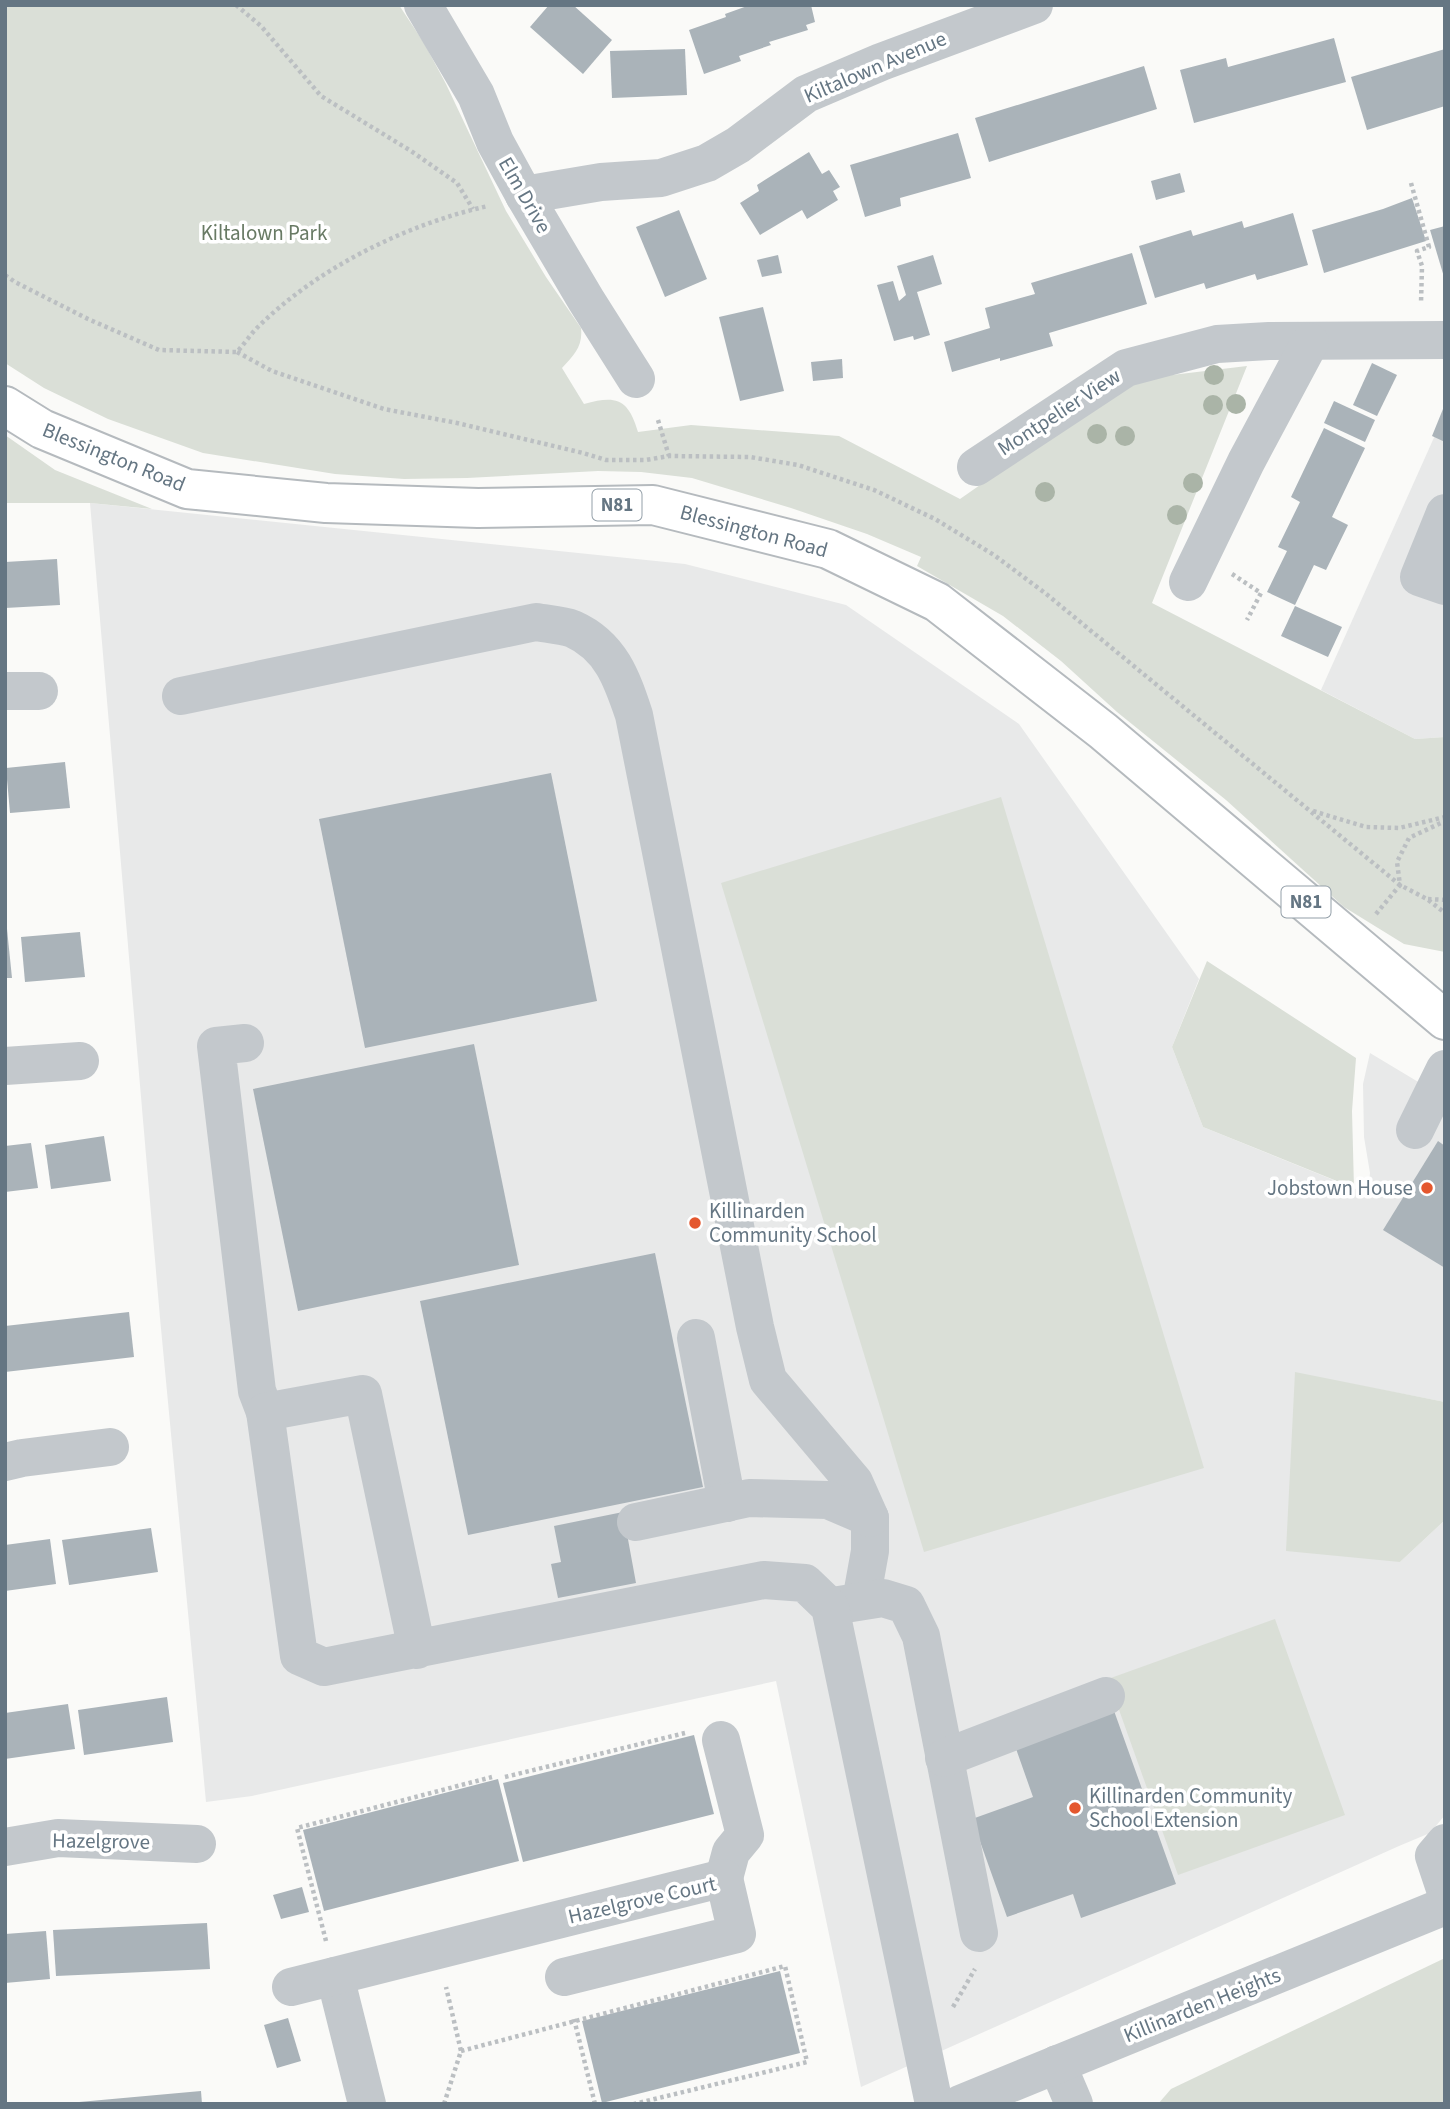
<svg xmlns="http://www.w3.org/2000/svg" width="1450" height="2109" viewBox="0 0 1450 2109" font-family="'Source Sans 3',sans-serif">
<rect width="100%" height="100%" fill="#fafaf8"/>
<g fill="#e8e9e9">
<polygon points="1445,413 1445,737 1415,739 1321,690"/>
<polygon points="90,503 685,564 846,605 1019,724 1199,979 1172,1047 1203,1127 1368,1194 1370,1173 1364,1137 1363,1084 1370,1053 1445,1098 1445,1402 1295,1373 1400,1562 1445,1520 1445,1815 1430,1833 1399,1846 861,2087 776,1681 252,1796 206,1802 160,1318"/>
</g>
<g fill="#dadfd7">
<path d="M 5,5 L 399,5 L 424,43 L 446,84 L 506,211 L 546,277 L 581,328 C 583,347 574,355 562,368 L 584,404 C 617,395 628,399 638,432 L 691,425 L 839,436 L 960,499 L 1130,380 L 1247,366 L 1152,603 L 1415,739 L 1445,737 L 1445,952 L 1404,944 L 1344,907 L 1226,800 L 1117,712 L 1061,661 L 1003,616 L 917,566 L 921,557 L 867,534 L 791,508 L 692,478 L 641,472 L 598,471 L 467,478 L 404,479 L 335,474 L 203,453 L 108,419 L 44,388 L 5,363 Z"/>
<polygon points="5,435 55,470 152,509 90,503 5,503"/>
<polygon points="1001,797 1204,1468 924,1552 721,883"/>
<polygon points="1207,961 1356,1058 1352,1111 1354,1188 1203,1127 1172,1047"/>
<polygon points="1295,1372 1445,1402 1445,1520 1400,1562 1286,1551"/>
<polygon points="1275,1619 1345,1815 1178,1875 1108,1679"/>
<polygon points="1445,1958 1445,2104 1158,2104 1171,2089"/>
</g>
<g fill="#aab3b9">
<polygon points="549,5 573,5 612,40 583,74 530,27"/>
<polygon points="750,5 811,5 815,22 806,25 808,30 769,42 771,45 739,56 741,61 704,74 689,30 726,17 725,14"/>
<polygon points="1334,38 1346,82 1194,123 1180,70 1226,58 1228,67"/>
<polygon points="685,49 687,95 612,98 610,51"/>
<polygon points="1445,49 1445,106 1367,130 1351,77"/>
<polygon points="1144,66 1157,109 989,162 975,118"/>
<polygon points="958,133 971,178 900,198 901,206 865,217 850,165"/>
<polygon points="809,152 822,174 829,170 840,187 833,191 838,200 807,219 802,210 760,235 740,203 759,191 757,185"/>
<polygon points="1180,173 1185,192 1156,200 1151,181"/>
<polygon points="1412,198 1426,241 1324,273 1312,230 1383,209"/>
<polygon points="679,210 707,279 665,297 636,227"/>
<polygon points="1293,213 1308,265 1257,280 1255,274 1206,289 1204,283 1155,298 1139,246 1191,230 1193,236 1242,221 1244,228"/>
<polygon points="1445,226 1445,277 1444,277 1430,230"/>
<polygon points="1132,253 1147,304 1049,333 1053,346 1000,361 1000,358 952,372 944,342 990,328 985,308 1035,294 1031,283"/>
<polygon points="778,255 782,273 762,277 757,260"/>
<polygon points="933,255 942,284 917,292 930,335 914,340 913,336 894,341 877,285 893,281 899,301 906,295 897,266"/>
<polygon points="763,307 784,391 740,401 719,317"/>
<polygon points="842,359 843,378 813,381 811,362"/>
<polygon points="1372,363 1397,375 1377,416 1353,405"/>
<polygon points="1334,401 1375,420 1365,442 1324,423"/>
<polygon points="1445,404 1445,442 1432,436"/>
<polygon points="1324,428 1365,448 1332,517 1348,525 1326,570 1314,565 1295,605 1267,592 1287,551 1278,547 1300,502 1291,497"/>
<polygon points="57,559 60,605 5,608 5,562"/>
<polygon points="1295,606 1342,627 1328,657 1281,636"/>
<polygon points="65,762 70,808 10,813 6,768"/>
<polygon points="551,773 597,1001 365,1048 319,819"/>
<polygon points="5,929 7,929 12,978 5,978"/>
<polygon points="80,932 85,977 25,982 21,937"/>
<polygon points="474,1044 519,1265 298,1311 253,1089"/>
<polygon points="104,1136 111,1181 51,1189 45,1145"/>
<polygon points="1438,1141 1445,1146 1445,1268 1383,1230"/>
<polygon points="31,1143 38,1188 5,1192 5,1146"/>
<polygon points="655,1253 703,1487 468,1535 420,1301"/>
<polygon points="129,1312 134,1357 5,1372 5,1326"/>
<polygon points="623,1512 636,1583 558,1598 551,1564 561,1562 554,1526"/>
<polygon points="151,1528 158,1572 69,1585 62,1540"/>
<polygon points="50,1539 56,1584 5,1591 5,1545"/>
<polygon points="167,1697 173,1742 84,1755 78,1710"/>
<polygon points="68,1704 75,1749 5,1759 5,1713"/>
<polygon points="1113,1708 1176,1884 1081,1918 1073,1894 1007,1917 972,1819 1033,1797 1014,1743"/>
<polygon points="694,1735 714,1814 523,1862 503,1783"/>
<polygon points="498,1779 519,1861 324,1911 303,1830"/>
<polygon points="302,1887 309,1912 281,1919 273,1895"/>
<polygon points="207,1923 210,1969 56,1976 53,1930"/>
<polygon points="46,1931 50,1979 5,1983 5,1934"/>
<polygon points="780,1971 800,2053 602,2103 582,2021"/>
<polygon points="288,2018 301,2061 277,2068 264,2025"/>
<polygon points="201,2091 202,2104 79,2104 79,2102"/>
</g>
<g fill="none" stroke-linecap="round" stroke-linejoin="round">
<g stroke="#b5babe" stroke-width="42">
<polyline id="major" points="5,406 42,429 187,489 326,503 478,508 653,505 828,549 937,602 1103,731 1445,1020"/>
</g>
<g stroke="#bbbfc2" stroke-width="4.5" stroke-dasharray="3.5 3.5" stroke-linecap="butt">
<polyline points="236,5 261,26 321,96 411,151 457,183 473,209"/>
<polyline points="1411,183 1429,247 1417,251 1422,266 1421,303"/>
<path d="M 5,275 L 15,282 L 88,319 L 159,350 L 237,352 C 245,343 252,332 261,324 C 321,266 408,224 488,206"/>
<polyline points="237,352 272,371 384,409 457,423 583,453 606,460 646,460 669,456 750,457 798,465 874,490 935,519 994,555 1045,593 1400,885 1427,899 1445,913"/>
<polyline points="658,420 669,456"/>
<polyline points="1232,574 1261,593 1247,620"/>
<polyline points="1313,811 1366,827 1399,828 1445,817"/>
<polyline points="1428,899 1445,900"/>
<polyline points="1376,914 1400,885 1397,862 1409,838 1445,821"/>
<polyline points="505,1777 685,1733"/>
<polyline points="326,1941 297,1828 492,1777"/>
<polyline points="953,2007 975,1969"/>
<polyline points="574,2019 595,2104"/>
<polyline points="461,2051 785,1966 807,2062 634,2104"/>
<polyline points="858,2103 858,2104"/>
<polyline points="444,2104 461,2051 446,1987"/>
</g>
<g stroke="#c3c8cc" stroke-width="38">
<polyline points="423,5 476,95 495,142 524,195 586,300 636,379"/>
<polyline points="524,195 601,182 661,178 707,163 738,145 806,94 881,62 1034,5"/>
<polyline points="976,467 1126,368 1217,344 1269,341 1445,340"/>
<polyline points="1445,513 1419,577 1445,586"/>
<polyline points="1188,582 1246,462 1310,342"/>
<polyline points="5,691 39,691"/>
<path d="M 181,696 L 536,622 C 547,624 562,625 573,629 C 611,646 622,679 634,715 L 755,1327 L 768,1380 L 854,1482 L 870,1518 L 870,1551 L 861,1601"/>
<polyline points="245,1043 216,1046 257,1391 265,1412"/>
<polyline points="5,1066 80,1061"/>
<polyline points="1415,1130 1445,1069"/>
<polyline points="696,1338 727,1503"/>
<polyline points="5,1462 22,1458 110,1447"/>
<polyline points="636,1522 749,1498 828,1500 870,1518"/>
<polyline points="839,1605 883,1598 906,1605 921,1636 979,1933"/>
<polyline points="417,1650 363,1394 265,1412 299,1656 324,1667 764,1580 805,1583 830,1607 934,2104"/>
<polyline points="721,1740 745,1835 731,1852 724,1878"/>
<polyline points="944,1758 1106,1696"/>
<polyline points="1445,1843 1434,1856 1445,1889"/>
<polyline points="5,1847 58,1838 197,1844"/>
<polyline points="335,1976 367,2104"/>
<polyline points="291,1987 724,1878 737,1934 564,1977"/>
<polyline points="1057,2064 1074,2104"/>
<polyline points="960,2104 1445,1906"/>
</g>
<use href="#major" stroke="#fff" stroke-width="38"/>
</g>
<g fill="#aab4a7">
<circle cx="1214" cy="375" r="10"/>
<circle cx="1236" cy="404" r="10"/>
<circle cx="1213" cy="405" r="10"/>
<circle cx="1097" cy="434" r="10"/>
<circle cx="1125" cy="436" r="10"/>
<circle cx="1193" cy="483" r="10"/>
<circle cx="1045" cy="492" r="10"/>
<circle cx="1177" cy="515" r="10"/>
</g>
<g fill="#e4572e" stroke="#fff" stroke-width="2.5">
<circle cx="1427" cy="1188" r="7"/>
<circle cx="695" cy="1223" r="7"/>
<circle cx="1075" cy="1808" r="7"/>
</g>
<g text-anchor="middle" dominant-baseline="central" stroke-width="7" stroke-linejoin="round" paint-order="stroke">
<g fill="#fff" stroke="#939fa8" stroke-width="2">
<rect x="592.5" y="489.5" width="49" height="31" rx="5"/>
<rect x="1281.5" y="886.5" width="49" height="31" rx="5"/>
</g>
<g font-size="19" font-weight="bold" fill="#657683">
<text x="617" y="505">N81</text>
<text x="1306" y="902">N81</text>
</g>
<g font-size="21" fill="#657683" stroke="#fff">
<text transform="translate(875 67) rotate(-23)">Kiltalown Avenue</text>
<text transform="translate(525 195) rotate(60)">Elm Drive</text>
<text transform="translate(1059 412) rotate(-33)">Montpelier View</text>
<text transform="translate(114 457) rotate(22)">Blessington Road</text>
<text transform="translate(754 531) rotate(15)">Blessington Road</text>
<text transform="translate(101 1841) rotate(1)">Hazelgrove</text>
<text transform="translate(642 1900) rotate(-13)">Hazelgrove Court</text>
<text transform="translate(1202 2005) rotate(-22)">Killinarden Heights</text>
</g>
<g font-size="21" fill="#687a64" stroke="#fff">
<text x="264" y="233">Kiltalown Park</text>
</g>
<g font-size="21" fill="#657683" stroke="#fff" text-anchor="start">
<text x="1413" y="1188" text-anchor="end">Jobstown House</text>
<text x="709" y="1211">Killinarden<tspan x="709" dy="24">Community School</tspan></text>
<text x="1089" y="1796">Killinarden Community<tspan x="1089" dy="24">School Extension</tspan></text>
</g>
</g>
<rect width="1450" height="2109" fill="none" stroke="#657683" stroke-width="14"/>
</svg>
